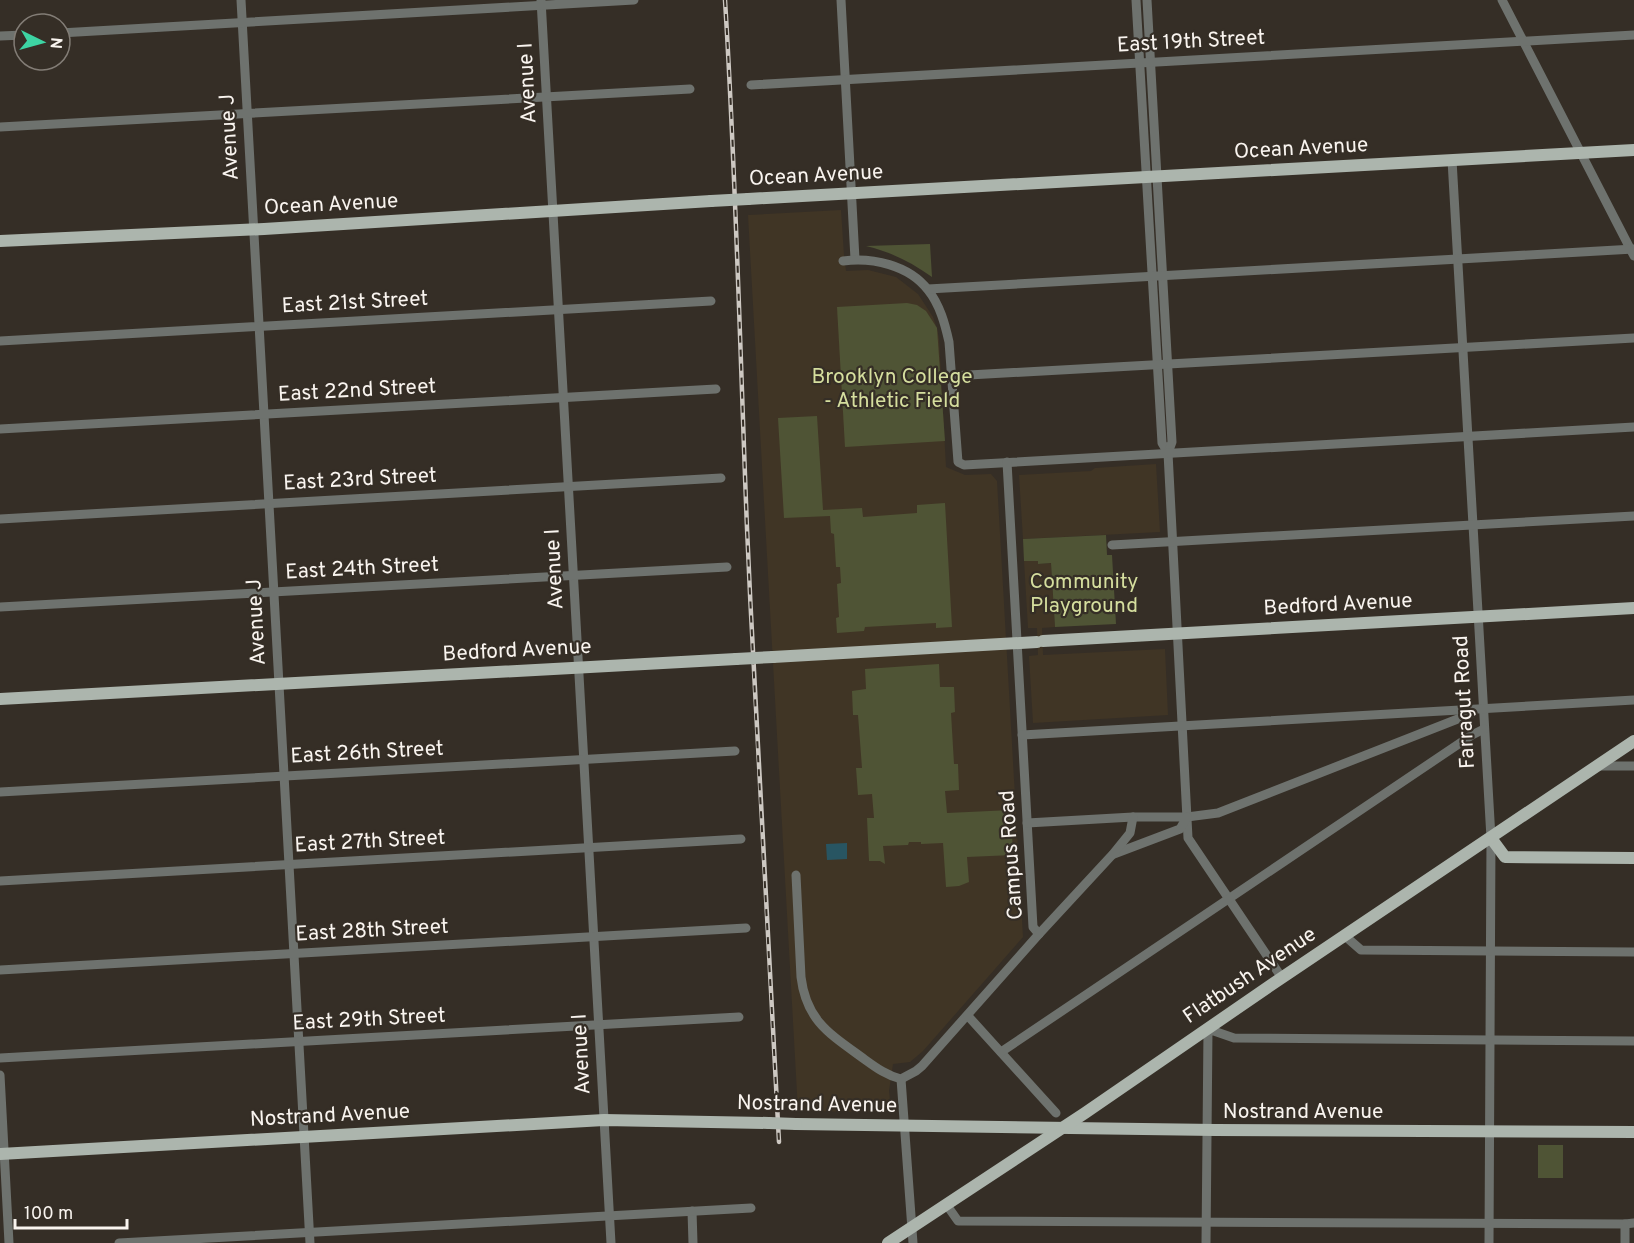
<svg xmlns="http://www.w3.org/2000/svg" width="1634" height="1243" viewBox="0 0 1634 1243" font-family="Overpass,sans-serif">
<rect width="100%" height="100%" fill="#352e26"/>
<g fill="#403525">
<polygon points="841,210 844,255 846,271 868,270 896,277 918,294 933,317 937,328 939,339 946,467 965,475 991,474 997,481 1023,937 923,1051 910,1062 893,1064 889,1091 890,1100 881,1112 798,1111 748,215"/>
<polygon points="1156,464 1160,532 1023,539 1019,475 1091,471 1095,468"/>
<polygon points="1024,561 1038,561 1039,564 1051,563 1055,627 1042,628 1043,655 1165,649 1168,715 1033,723 1029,656 1038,655 1037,628 1028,628"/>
</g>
<g fill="#4f5435">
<path d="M 930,244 L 932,277 C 911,262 891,252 866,246 Z"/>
<polygon points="907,303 917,305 926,311 937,328 945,441 845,447 837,307"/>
<polygon points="817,416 823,510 862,508 863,517 917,513 917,505 945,503 952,627 936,628 936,623 865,627 864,631 837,633 836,618 839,617 837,584 841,583 840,567 836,567 834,534 831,533 830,516 784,518 778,418"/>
<polygon points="1106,535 1107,555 1112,555 1116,624 1055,627 1051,563 1038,564 1038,561 1024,561 1023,539"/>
<polygon points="939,664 940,687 954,687 955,712 951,713 954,764 958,764 959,790 945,791 947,813 1011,810 1013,855 967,857 969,882 959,886 946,887 943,843 921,844 921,842 909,842 908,845 883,846 885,864 880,861 869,861 867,818 874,818 872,794 858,795 856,768 862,768 858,715 853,715 852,691 866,689 865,669"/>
<polygon points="1563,1145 1563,1178 1538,1178 1538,1145"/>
</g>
<polygon fill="#285562" points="847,843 847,859 827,860 826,844"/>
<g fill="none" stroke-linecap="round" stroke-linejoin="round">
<g stroke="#6e726e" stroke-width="9">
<polyline points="241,0 310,1243"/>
<polyline points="541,0 611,1243"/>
<polyline points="841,0 855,259"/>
<polyline points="1136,0 1162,443 1168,453"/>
<polyline points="1147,0 1172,442 1168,453 1188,838 1282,978"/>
<polyline points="1502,0 1634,256"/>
<polyline points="60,33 634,0"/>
<polyline points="0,36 24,35"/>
<polyline points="751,85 1634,35"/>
<polyline points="0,127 690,89"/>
<polyline points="1452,160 1491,838 1489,1243"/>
<path d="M 843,261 C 872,257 909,265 928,290 C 940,305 945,324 949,342 L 958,462 L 964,465 L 1634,427"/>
<polyline points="928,289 1634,249"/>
<polyline points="0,341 711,301"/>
<polyline points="951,376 1634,338"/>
<polyline points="0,429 716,389"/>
<polyline points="1007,462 1033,927 1039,934"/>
<polyline points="0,519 721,478"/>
<polyline points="1112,545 1634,516"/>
<polyline points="0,607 727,567"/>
<polyline points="1022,735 1634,700"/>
<polyline points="1598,766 1634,766"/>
<polyline points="0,792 735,751"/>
<polyline points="1027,823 1133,817 1187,817 1218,813 1473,713"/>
<polyline points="1114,854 1180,829 1187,817"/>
<path d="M 796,875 L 801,977 C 806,1019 828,1033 860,1056 C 874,1066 885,1075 901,1079 L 916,1071 L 922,1066 L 1039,934 L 1113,854 L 1130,833 L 1133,817"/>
<polyline points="0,881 741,839"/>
<polyline points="1345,936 1361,950 1634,952"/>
<polyline points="0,970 746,928"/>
<polyline points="968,1016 1056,1113"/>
<polyline points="1001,1052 1472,735 1484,729"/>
<polyline points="0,1058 739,1017"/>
<polyline points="0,1075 9,1243"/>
<polyline points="901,1079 913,1243"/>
<polyline points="946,1204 958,1221 1625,1224 1634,1223"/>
<polyline points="692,1211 693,1243"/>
<polyline points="119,1243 751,1208"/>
<polyline points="1206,1243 1208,1029 1234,1038 1634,1041"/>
<polyline points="1625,1243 1625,1224"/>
</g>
<g stroke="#acb5ad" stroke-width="12">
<polyline points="748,199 1634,150"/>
<polyline points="0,241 264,229 711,201"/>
<polyline points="1043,641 1634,608"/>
<polyline points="773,657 1037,642"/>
<polyline points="0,699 736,659"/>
<polyline points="1491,838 1505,857 1634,858"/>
<polyline points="796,1124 1215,1130 1634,1132"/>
<polyline points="0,1154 604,1120 769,1123"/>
<polyline points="888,1243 1085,1113 1274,983 1634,741"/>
</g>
<g stroke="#cdc8c2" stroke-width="4.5">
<path id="rail" d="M 725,0 C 736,176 740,352 747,528 C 756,733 768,938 779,1142"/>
</g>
<use href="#rail" stroke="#352e26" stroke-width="2" stroke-dasharray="7" stroke-linecap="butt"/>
<g stroke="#acb5ad" stroke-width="12">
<polyline points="711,201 748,199"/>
<polyline points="736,659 773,657"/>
<polyline points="769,1123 796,1124"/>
</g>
</g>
<g text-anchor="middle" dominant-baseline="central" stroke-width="4.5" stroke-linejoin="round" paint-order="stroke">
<g font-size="21" fill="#f9f4ef" stroke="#352e26">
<text transform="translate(1191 42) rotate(-3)">East 19th Street</text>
<text transform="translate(528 83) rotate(-93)">Avenue I</text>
<text transform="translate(230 137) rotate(-93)">Avenue J</text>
<text transform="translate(1301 149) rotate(-3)">Ocean Avenue</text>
<text transform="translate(816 176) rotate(-3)">Ocean Avenue</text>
<text transform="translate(331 205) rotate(-3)">Ocean Avenue</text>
<text transform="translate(355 303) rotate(-3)">East 21st Street</text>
<text transform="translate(357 391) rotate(-3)">East 22nd Street</text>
<text transform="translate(360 480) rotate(-3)">East 23rd Street</text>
<text transform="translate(362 569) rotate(-3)">East 24th Street</text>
<text transform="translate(555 569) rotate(-93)">Avenue I</text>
<text transform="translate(1338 605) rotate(-3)">Bedford Avenue</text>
<text transform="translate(257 622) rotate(-93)">Avenue J</text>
<text transform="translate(517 651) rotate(-3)">Bedford Avenue</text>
<text transform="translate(1465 702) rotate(-93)">Farragut Road</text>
<text transform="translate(367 753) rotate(-3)">East 26th Street</text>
<text transform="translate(370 842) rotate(-3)">East 27th Street</text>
<text transform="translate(1012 855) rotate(-94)">Campus Road</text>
<text transform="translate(372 931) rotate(-3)">East 28th Street</text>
<text transform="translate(1250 976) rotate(-34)">Flatbush Avenue</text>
<text transform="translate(369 1020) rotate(-3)">East 29th Street</text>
<text transform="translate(582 1054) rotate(-93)">Avenue I</text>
<text transform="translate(817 1105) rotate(1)">Nostrand Avenue</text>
<text x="1303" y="1112">Nostrand Avenue</text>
<text transform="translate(330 1116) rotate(-3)">Nostrand Avenue</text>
</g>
<g font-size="21" fill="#d5de9e" stroke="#352e26">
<text x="892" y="377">Brooklyn College<tspan x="892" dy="24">- Athletic Field</tspan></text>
<text x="1084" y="582">Community<tspan x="1084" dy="24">Playground</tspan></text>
</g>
</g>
<g transform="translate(42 42) rotate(95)"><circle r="28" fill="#352e26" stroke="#837d76" stroke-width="1.5"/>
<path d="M0-4.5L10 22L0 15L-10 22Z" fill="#3dd4a3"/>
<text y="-9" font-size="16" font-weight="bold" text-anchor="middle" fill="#f9f4ef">N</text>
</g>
<path d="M15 1219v9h112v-9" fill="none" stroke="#f9f4ef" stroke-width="3"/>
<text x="24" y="1219" font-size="18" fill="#f9f4ef" stroke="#352e26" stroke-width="4.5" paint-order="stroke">100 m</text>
</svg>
